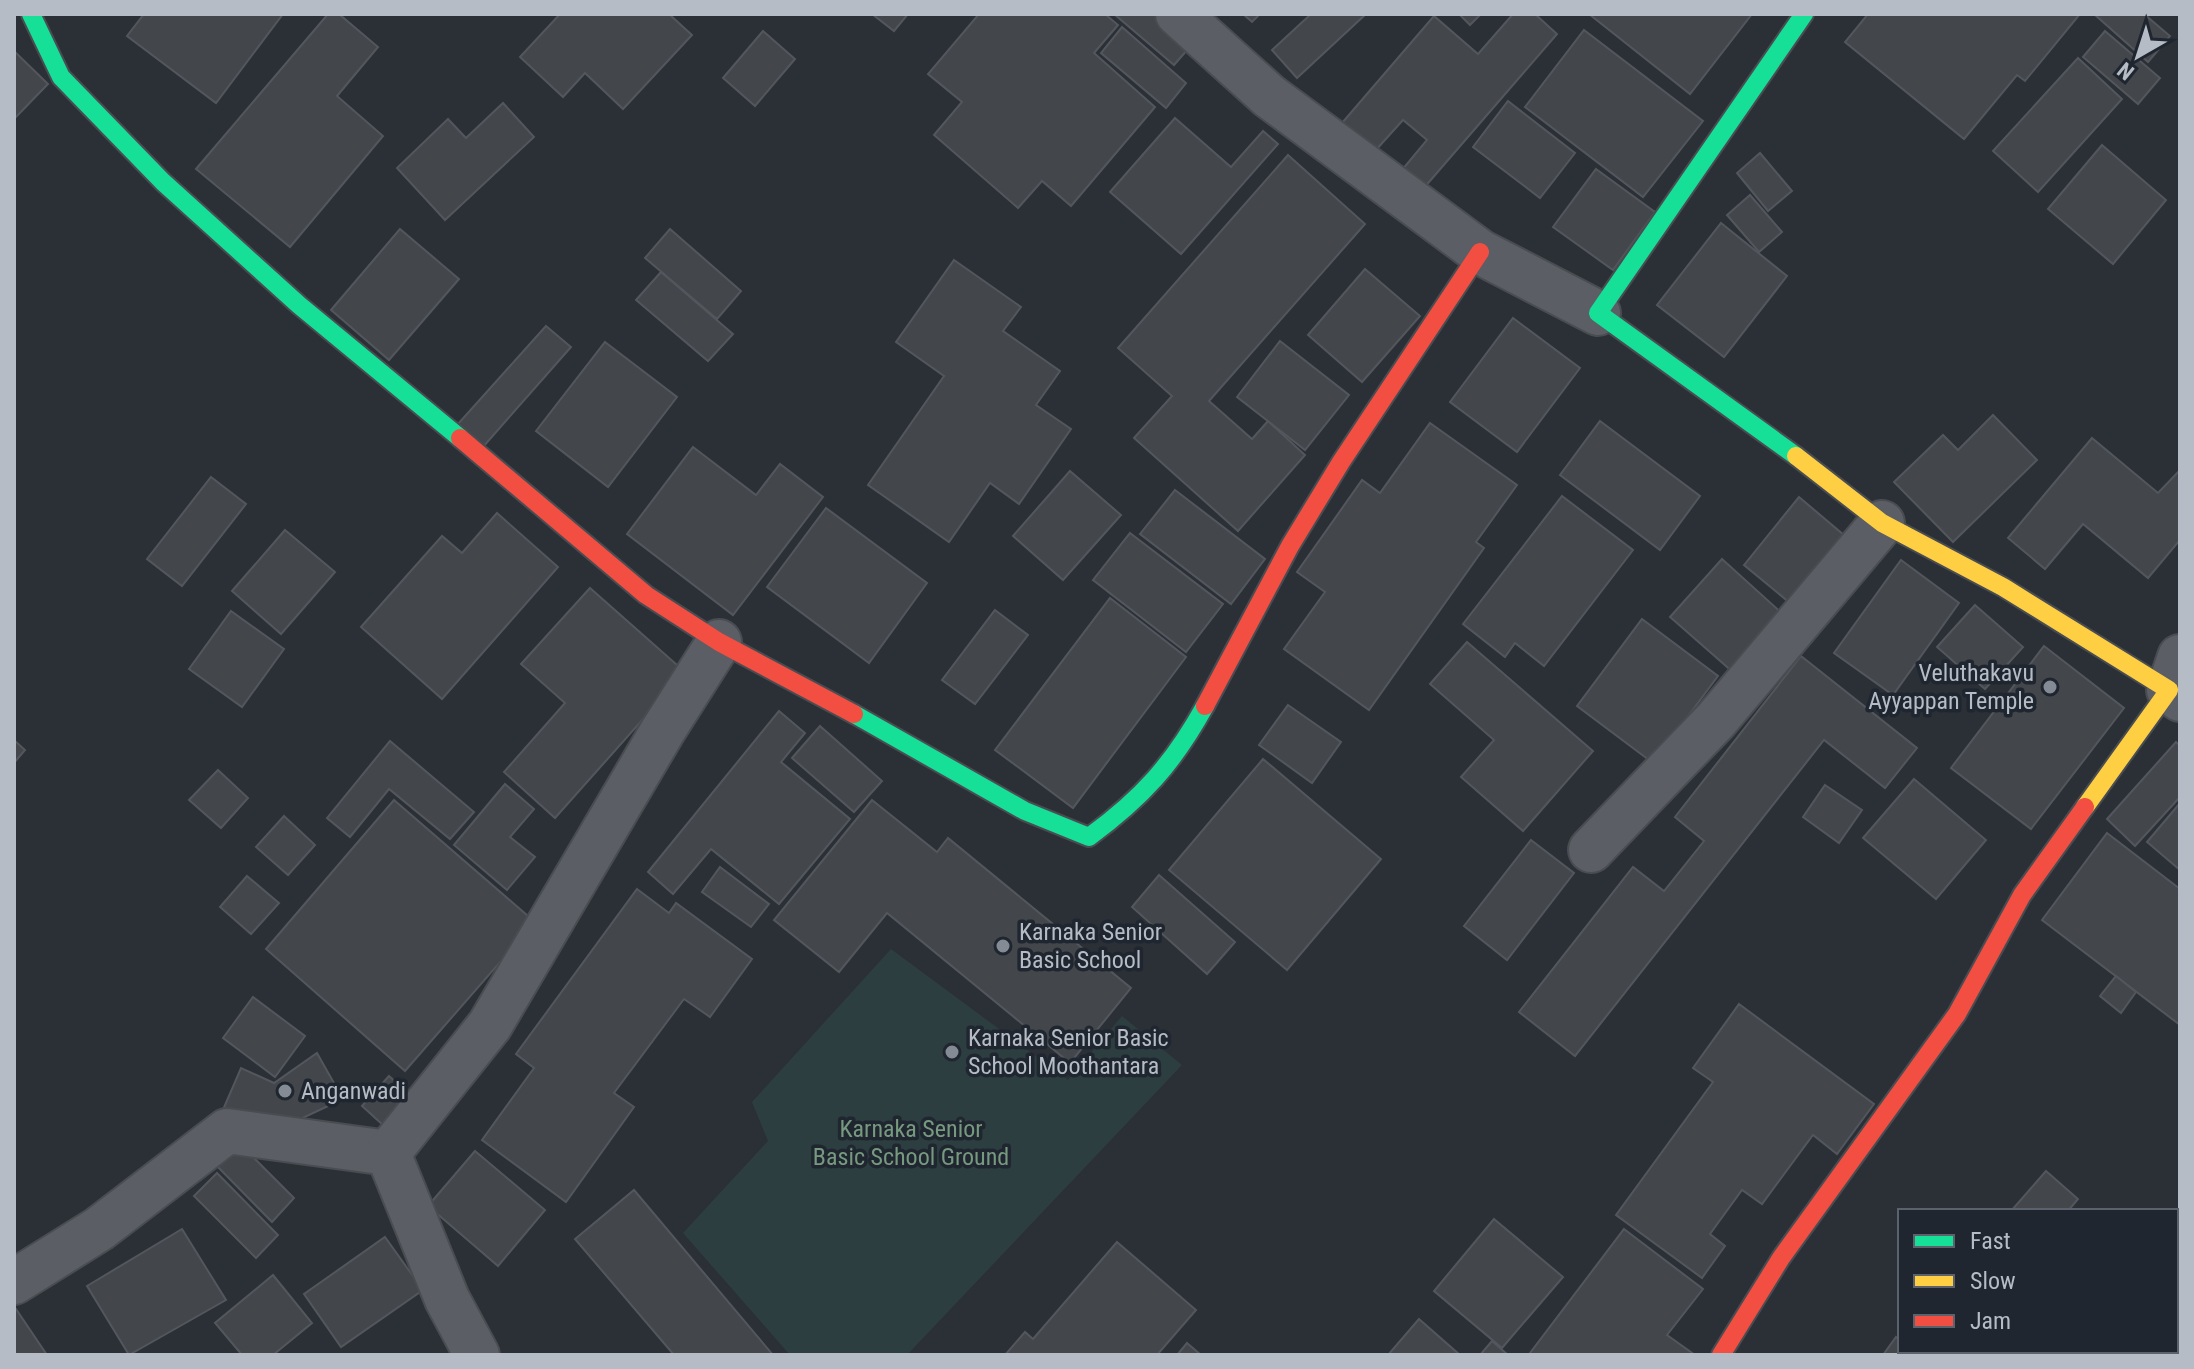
<svg xmlns="http://www.w3.org/2000/svg" width="2194" height="1369" viewBox="0 0 2194 1369" font-family="'Roboto Condensed',sans-serif">
<rect width="100%" height="100%" fill="#2a3036"/>
<polygon fill="#2d3e40" points="891,949 1068,1080 1122,1016 1182,1065 907,1355 790,1355 683,1233 768,1141 752,1102"/>
<g fill="#43474c" stroke="#53575d" stroke-width="2">
<polygon points="144,14 283,14 216,103 127,36"/>
<polygon points="328,14 339,14 378,47 337,96 383,136 290,247 196,169"/>
<polygon points="560,14 669,14 692,35 623,109 585,73 563,97 520,57"/>
<polygon points="872,14 908,14 894,31"/>
<polygon points="979,14 1105,14 1118,25 1094,53 1155,107 1071,206 1042,181 1018,208 934,135 962,102 928,74"/>
<polygon points="1114,14 1163,14 1195,41 1174,65"/>
<polygon points="1243,14 1260,14 1252,22"/>
<polygon points="1311,14 1366,14 1297,78 1272,50"/>
<polygon points="1459,14 1481,14 1470,25"/>
<polygon points="1513,14 1535,14 1557,34 1423,189 1402,170 1427,140 1403,120 1375,151 1342,123 1434,16 1478,54"/>
<polygon points="1589,14 1752,14 1690,94"/>
<polygon points="1868,14 2080,14 2025,81 2017,75 1964,139 1845,42"/>
<polygon points="2094,14 2144,14 2170,36 2148,62"/>
<polygon points="1122,27 1186,83 1166,108 1101,53"/>
<polygon points="1584,30 1703,121 1643,197 1525,107"/>
<polygon points="763,31 795,59 755,106 723,78"/>
<polygon points="2105,31 2160,78 2138,104 2083,57"/>
<polygon points="14,51 48,84 14,119"/>
<polygon points="2078,58 2122,99 2038,192 1993,151"/>
<polygon points="1508,101 1575,153 1540,198 1473,147"/>
<polygon points="503,103 534,137 445,220 397,168 448,119 466,138"/>
<polygon points="1175,118 1231,167 1263,131 1278,144 1181,254 1110,192"/>
<polygon points="2102,145 2166,200 2113,264 2048,209"/>
<polygon points="1760,153 1792,191 1768,211 1737,173"/>
<polygon points="1288,155 1365,224 1209,401 1252,439 1268,421 1305,455 1238,531 1134,438 1172,396 1118,348"/>
<polygon points="1596,169 1655,212 1613,270 1553,227"/>
<polygon points="1750,195 1782,232 1759,252 1727,215"/>
<polygon points="1721,223 1787,276 1724,357 1657,305"/>
<polygon points="400,229 459,279 389,360 331,310"/>
<polygon points="670,229 741,291 717,319 645,258"/>
<polygon points="954,260 1021,307 1003,331 1060,371 1036,405 1071,429 1019,504 990,483 949,542 868,485 944,376 896,342"/>
<polygon points="1365,269 1420,316 1362,382 1308,335"/>
<polygon points="661,272 733,334 708,361 636,300"/>
<polygon points="1513,318 1580,368 1517,452 1450,402"/>
<polygon points="546,326 571,347 483,447 458,424"/>
<polygon points="1280,341 1349,395 1305,450 1237,397"/>
<polygon points="605,342 677,397 608,487 536,431"/>
<polygon points="1993,415 2037,460 1953,542 1894,482 1943,435 1958,450"/>
<polygon points="1600,421 1700,496 1660,550 1560,475"/>
<polygon points="1430,423 1517,485 1476,542 1484,548 1369,710 1284,649 1325,592 1297,572 1362,480 1380,493"/>
<polygon points="2092,438 2158,493 2180,470 2180,540 2148,578 2083,524 2045,569 2008,538"/>
<polygon points="693,447 756,495 780,464 823,497 733,615 627,534"/>
<polygon points="1070,471 1121,515 1063,580 1013,536"/>
<polygon points="211,477 246,504 182,586 147,559"/>
<polygon points="1175,490 1265,559 1231,604 1140,534"/>
<polygon points="1562,496 1633,550 1544,666 1515,643 1505,657 1463,624"/>
<polygon points="1799,497 1845,536 1790,603 1744,565"/>
<polygon points="826,508 927,583 869,663 767,587"/>
<polygon points="497,513 558,567 442,699 361,627 442,536 462,553"/>
<polygon points="285,530 335,572 281,634 232,591"/>
<polygon points="1130,533 1223,604 1186,652 1093,580"/>
<polygon points="1722,559 1785,616 1734,673 1670,617"/>
<polygon points="1901,560 1959,603 1893,695 1834,653"/>
<polygon points="590,588 685,672 555,818 504,772 565,703 521,664"/>
<polygon points="1110,598 1186,657 1073,808 995,750"/>
<polygon points="1975,605 2023,647 1985,689 1937,647"/>
<polygon points="995,610 1028,635 975,704 942,680"/>
<polygon points="231,611 284,649 242,707 189,669"/>
<polygon points="1642,619 1718,676 1653,763 1577,706"/>
<polygon points="1467,642 1593,751 1523,831 1461,777 1494,740 1430,684"/>
<polygon points="2044,646 2124,708 2031,829 1951,768"/>
<polygon points="1801,656 1917,748 1885,788 1824,740 1575,1056 1519,1012 1633,867 1664,891 1704,841 1675,817"/>
<polygon points="1288,705 1341,742 1312,783 1259,745"/>
<polygon points="779,711 805,733 781,762 850,819 779,904 711,849 673,894 648,872"/>
<polygon points="820,726 882,781 854,812 792,758"/>
<polygon points="14,740 25,750 14,763"/>
<polygon points="390,741 474,812 450,839 389,789 350,837 327,818"/>
<polygon points="2176,742 2180,746 2180,797 2135,846 2107,819"/>
<polygon points="1263,759 1381,859 1287,970 1169,870"/>
<polygon points="218,770 248,798 221,828 189,800"/>
<polygon points="1914,779 1986,840 1936,899 1863,838"/>
<polygon points="505,784 534,809 510,837 535,857 507,890 454,845"/>
<polygon points="1825,785 1862,810 1839,843 1803,817"/>
<polygon points="394,800 535,922 405,1071 266,949"/>
<polygon points="872,800 937,852 948,838 1131,988 1070,1063 887,913 839,972 774,920"/>
<polygon points="2180,803 2180,870 2147,842"/>
<polygon points="284,816 315,845 288,875 256,847"/>
<polygon points="2107,833 2180,889 2180,1025 2042,920"/>
<polygon points="1531,840 1574,873 1507,960 1464,926"/>
<polygon points="720,867 769,904 751,927 702,892"/>
<polygon points="1159,875 1235,942 1207,974 1132,907"/>
<polygon points="247,876 279,903 251,934 220,907"/>
<polygon points="637,889 669,913 676,903 752,959 710,1017 684,999 614,1093 634,1107 566,1202 482,1140 534,1068 516,1054"/>
<polygon points="2116,976 2136,992 2121,1013 2100,996"/>
<polygon points="253,997 305,1036 275,1077 223,1038"/>
<polygon points="1739,1004 1874,1104 1837,1154 1813,1135 1762,1204 1742,1190 1710,1234 1725,1246 1702,1278 1616,1215 1713,1082 1693,1068"/>
<polygon points="317,1053 343,1099 292,1123 222,1112 241,1068 274,1083"/>
<polygon points="389,1076 422,1105 395,1136 362,1106"/>
<polygon points="232,1136 294,1198 272,1222 210,1159"/>
<polygon points="475,1151 545,1210 498,1266 428,1206"/>
<polygon points="2046,1171 2078,1199 2068,1211 2011,1211"/>
<polygon points="217,1173 278,1235 256,1258 194,1196"/>
<polygon points="634,1190 773,1355 674,1355 575,1239"/>
<polygon points="1494,1219 1563,1277 1502,1348 1434,1291"/>
<polygon points="182,1229 226,1300 129,1355 87,1286"/>
<polygon points="1624,1229 1703,1289 1667,1335 1695,1355 1533,1355 1530,1353"/>
<polygon points="385,1237 423,1290 341,1347 304,1294"/>
<polygon points="1117,1242 1196,1310 1157,1355 1005,1355 1025,1332 1033,1339"/>
<polygon points="273,1275 312,1323 273,1355 242,1355 215,1323"/>
<polygon points="14,1306 47,1355 14,1355"/>
<polygon points="1419,1319 1460,1355 1388,1355"/>
<polygon points="1896,1337 1900,1340 1900,1351 1915,1351 1920,1355 1883,1355"/>
<polygon points="1492,1341 1508,1355 1480,1355"/>
<polygon points="1187,1343 1201,1355 1177,1355"/>
</g>
<g fill="none" stroke-linecap="round" stroke-linejoin="round">
<g stroke="#494c51" stroke-width="48">
<g id="street">
<polyline points="1178,14 1269,96 1480,252 1598,313"/>
<polyline points="2180,657 2169,690 2180,699"/>
<polyline points="1591,850 1716,720 1882,523"/>
<polyline points="14,1282 99,1229 227,1131 388,1153"/>
<polyline points="477,1355 447,1299 388,1153 490,1025 662,732 719,642"/>
</g>
</g>
<g stroke="#494c51" stroke-width="22">
<g id="fast">
<polyline points="31,14 61,77 163,182 299,305 460,438"/>
<polyline points="1796,456 1598,313 1804,14"/>
<path d="M 854,714 L 1025,811 L 1089,837 C 1142,798 1173,764 1205,706"/>
</g>
</g>
<g stroke="#494c51" stroke-width="22">
<polyline id="slow" points="1796,456 1882,523 2003,587 2169,690 2085,807"/>
</g>
<g stroke="#494c51" stroke-width="22">
<g id="jam">
<polyline points="460,438 646,595 719,642 854,714"/>
<polyline points="1205,706 1290,546 1341,462 1480,252"/>
<polyline points="1721,1355 1781,1258 1957,1014 2022,895 2085,807"/>
</g>
</g>
<use href="#street" stroke="#5b5e64" stroke-width="44"/>
<use href="#fast" stroke="#16e098" stroke-width="18"/>
<use href="#slow" stroke="#ffcf43" stroke-width="18"/>
<use href="#jam" stroke="#f24e42" stroke-width="18"/>
</g>
<g fill="#858b94" stroke="#1f2630" stroke-width="3">
<circle cx="2050" cy="687" r="8"/>
<circle cx="1003" cy="946" r="8"/>
<circle cx="952" cy="1052" r="8"/>
<circle cx="285" cy="1091" r="8"/>
</g>
<g text-anchor="middle" dominant-baseline="central" stroke-width="7" stroke-linejoin="round" paint-order="stroke">
<g font-size="24" fill="#b6bcc6" stroke="#1f2630" text-anchor="start">
<text x="2034" y="673" text-anchor="end">Veluthakavu<tspan x="2034" dy="28">Ayyappan Temple</tspan></text>
<text x="1019" y="932">Karnaka Senior<tspan x="1019" dy="28">Basic School</tspan></text>
<text x="968" y="1038">Karnaka Senior Basic<tspan x="968" dy="28">School Moothantara</tspan></text>
<text x="301" y="1091">Anganwadi</text>
</g>
<g font-size="24" fill="#77997f" stroke="#1f2630">
<text x="911" y="1129">Karnaka Senior<tspan x="911" dy="28">Basic School Ground</tspan></text>
</g>
</g>
<rect width="2194" height="1369" fill="none" stroke="#b6bcc6" stroke-width="32"/>
<rect x="1898" y="1209" width="280" height="144" fill="#1f2630" stroke="#5b626c" stroke-width="2"/>
<rect x="1914" y="1235" width="40" height="12" fill="#16e098" stroke="#5b626c" stroke-width="2"/>
<text x="1970" y="1249" font-size="24" fill="#b6bcc6">Fast</text>
<rect x="1914" y="1275" width="40" height="12" fill="#ffcf43" stroke="#5b626c" stroke-width="2"/>
<text x="1970" y="1289" font-size="24" fill="#b6bcc6">Slow</text>
<rect x="1914" y="1315" width="40" height="12" fill="#f24e42" stroke="#5b626c" stroke-width="2"/>
<text x="1970" y="1329" font-size="24" fill="#b6bcc6">Jam</text>
<g transform="translate(2138 56) rotate(219)" stroke="#1f2630" stroke-width="6" paint-order="stroke">
<path d="M0-6L14 30L0 20L-14 30Z" fill="#b6bcc6"/>
<text y="-12" font-size="22" font-weight="bold" text-anchor="middle" fill="#b6bcc6">N</text>
</g>
</svg>
